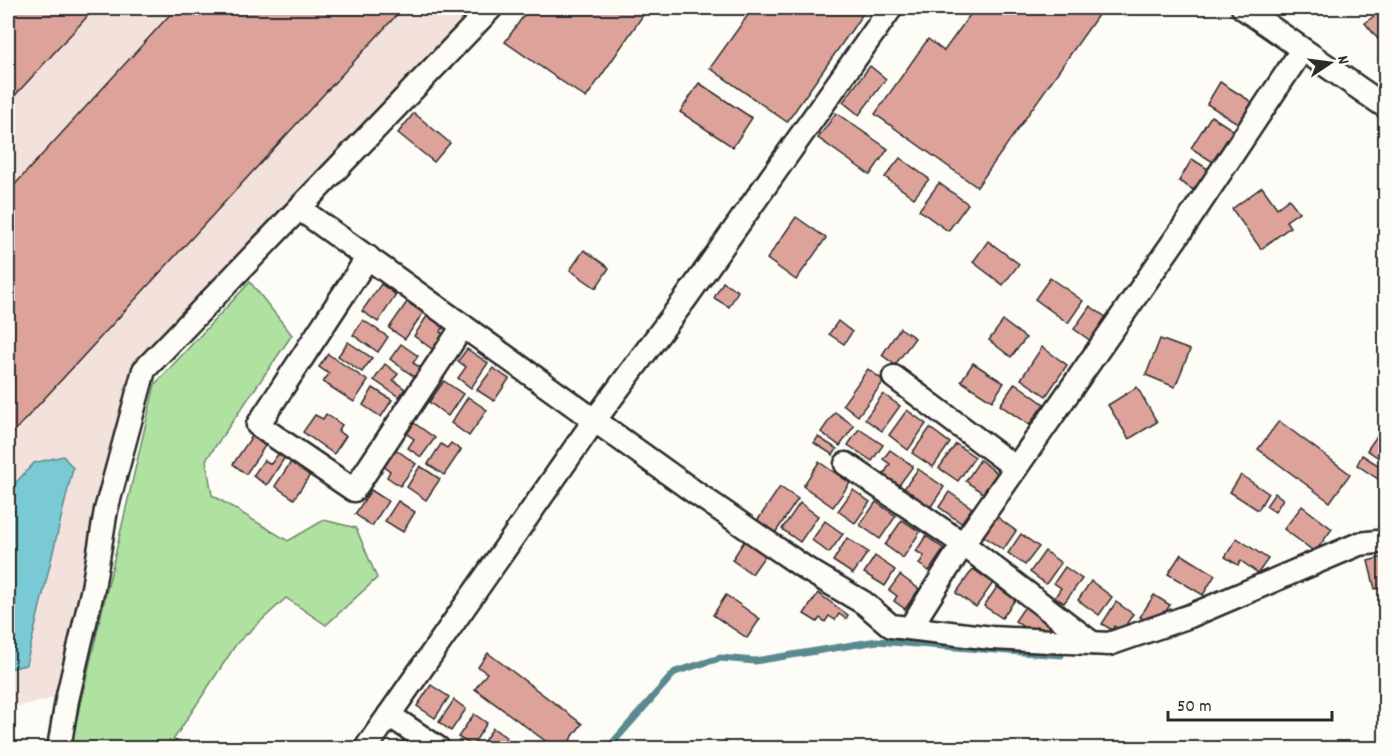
<svg xmlns="http://www.w3.org/2000/svg" width="1393" height="756" viewBox="0 0 1393 756" font-family="Dekko,sans-serif">
<rect width="100%" height="100%" fill="#fdfcf7"/>
<filter id="ink" filterUnits="userSpaceOnUse"><feTurbulence type="fractalNoise" baseFrequency=".0167" numOctaves="2"/><feDisplacementMap in="SourceGraphic" scale="12" xChannelSelector="R" yChannelSelector="G"/><feConvolveMatrix kernelMatrix="1 2 1 2 8 2 1 2 1" color-interpolation-filters="sRGB"/></filter>
<g filter="url(#ink)">
<polygon fill="#f3e1db" points="8,8 480,8 130,374 57,692 54,697 47,700 8,708"/>
<polygon fill="#afe1a1" stroke="#6d8666" stroke-width="1.5" points="250,282 292,335 206,460 212,495 288,541 324,520 356,528 377,578 326,625 286,598 237,643 168,748 70,748 155,384"/>
<polygon fill="#79cad4" stroke="#5a8a90" stroke-width="1.5" points="63,456 73,468 26,665 8,669 8,491 34,463"/>
<g fill="none" stroke-linecap="round" stroke-linejoin="round">
<polyline stroke="#5a8a90" stroke-width="7" points="608,748 675,672 720,658 755,661 877,641 1061,655"/>
</g>
<g fill="#dda39a" stroke="#2b2b2b" stroke-width="1.5">
<polygon points="8,8 95,8 8,103"/>
<polygon points="176,8 403,8 8,438 8,192"/>
<polygon points="529,8 648,8 586,98 505,42"/>
<polygon points="753,8 867,8 787,122 710,68"/>
<polygon points="975,8 1103,8 977,187 875,114 928,39 944,51"/>
<polygon points="1384,8 1386,8 1386,49 1365,23"/>
<polygon points="870,66 886,79 859,115 843,102"/>
<polygon points="1220,82 1252,102 1239,124 1207,104"/>
<polygon points="699,83 752,118 733,147 680,112"/>
<polygon points="414,113 450,143 434,162 398,133"/>
<polygon points="836,113 888,149 870,175 818,138"/>
<polygon points="1211,116 1233,130 1213,162 1191,148"/>
<polygon points="900,158 929,179 914,198 885,177"/>
<polygon points="1192,159 1208,169 1195,191 1179,181"/>
<polygon points="939,183 968,204 948,231 919,210"/>
<polygon points="1262,187 1277,208 1289,199 1299,212 1286,221 1290,227 1261,249 1232,209"/>
<polygon points="796,217 826,238 796,280 767,259"/>
<polygon points="988,241 1019,264 1003,285 973,262"/>
<polygon points="584,250 609,268 596,288 570,270"/>
<polygon points="1050,278 1083,301 1068,323 1035,299"/>
<polygon points="723,282 738,291 729,307 714,298"/>
<polygon points="381,284 396,295 378,322 362,311"/>
<polygon points="407,302 423,313 405,339 389,328"/>
<polygon points="1090,306 1107,318 1091,341 1074,329"/>
<polygon points="427,316 444,327 440,332 446,336 435,351 414,336"/>
<polygon points="363,320 388,337 378,352 353,335"/>
<polygon points="838,321 852,332 844,344 829,334"/>
<polygon points="1003,321 1026,338 1011,357 989,340"/>
<polygon points="900,328 915,338 895,365 882,355"/>
<polygon points="1160,339 1190,350 1175,387 1146,375"/>
<polygon points="348,342 372,358 362,372 338,356"/>
<polygon points="401,344 418,356 413,363 423,369 416,378 390,359"/>
<polygon points="1042,347 1067,365 1046,396 1021,379"/>
<polygon points="467,349 488,363 471,388 458,378 466,367 458,361"/>
<polygon points="328,354 368,381 354,402 323,382 329,374 319,367"/>
<polygon points="973,363 1004,383 992,401 961,381"/>
<polygon points="385,364 398,374 393,380 405,389 399,397 374,380"/>
<polygon points="493,368 509,379 494,401 477,390"/>
<polygon points="868,369 884,381 858,416 843,404"/>
<polygon points="444,381 463,394 448,416 429,402"/>
<polygon points="1015,383 1044,404 1029,425 1000,405"/>
<polygon points="1137,387 1157,422 1129,439 1108,405"/>
<polygon points="373,388 392,400 381,417 363,405"/>
<polygon points="883,394 900,406 882,431 865,419"/>
<polygon points="468,397 487,410 469,436 451,423"/>
<polygon points="907,410 926,424 908,450 889,435"/>
<polygon points="835,412 854,426 840,446 821,432"/>
<polygon points="326,414 342,425 338,431 346,436 334,454 303,432 315,415 323,419"/>
<polygon points="1279,421 1350,474 1330,502 1258,449"/>
<polygon points="414,423 435,438 421,457 408,448 414,439 407,434"/>
<polygon points="930,428 950,443 933,467 912,453"/>
<polygon points="859,429 883,445 872,461 848,445"/>
<polygon points="1382,429 1386,431 1386,448 1379,458 1367,450"/>
<polygon points="252,436 265,446 246,474 233,464"/>
<polygon points="818,437 837,449 833,455 814,443"/>
<polygon points="451,443 461,450 444,475 428,464 441,444 447,448"/>
<polygon points="956,444 975,457 958,481 939,468"/>
<polygon points="394,448 416,464 400,486 387,477 390,471 382,465"/>
<polygon points="890,450 913,466 897,488 882,477 890,464 883,459"/>
<polygon points="279,453 285,457 267,485 253,476 264,460 271,464"/>
<polygon points="1362,455 1386,470 1384,483 1357,465"/>
<polygon points="980,460 997,473 983,493 966,481"/>
<polygon points="291,462 310,475 294,499 275,486"/>
<polygon points="819,462 850,483 833,507 803,486"/>
<polygon points="420,466 440,479 426,500 407,487"/>
<polygon points="918,469 944,487 930,508 903,490"/>
<polygon points="1241,475 1268,493 1258,510 1230,492"/>
<polygon points="780,487 798,499 773,536 755,524"/>
<polygon points="371,490 388,501 372,526 355,514"/>
<polygon points="853,490 870,502 855,523 838,511"/>
<polygon points="949,492 972,508 961,523 939,507"/>
<polygon points="1275,493 1283,499 1275,512 1266,506"/>
<polygon points="398,501 415,512 403,532 385,521"/>
<polygon points="876,502 896,516 880,539 860,525"/>
<polygon points="800,503 818,516 800,542 782,529"/>
<polygon points="1302,506 1332,529 1315,552 1284,529"/>
<polygon points="996,516 1016,531 1003,550 982,535"/>
<polygon points="902,520 920,532 903,558 885,545"/>
<polygon points="825,521 843,534 829,553 812,540"/>
<polygon points="1021,534 1039,547 1025,565 1008,553"/>
<polygon points="926,536 944,549 929,571 919,564 924,556 916,551"/>
<polygon points="847,538 868,552 853,574 833,561"/>
<polygon points="1237,538 1268,559 1258,573 1241,561 1238,565 1225,557"/>
<polygon points="745,540 766,554 752,574 732,560"/>
<polygon points="1045,551 1061,563 1046,584 1030,572"/>
<polygon points="1181,554 1215,575 1203,595 1168,574"/>
<polygon points="875,556 895,570 885,586 864,573"/>
<polygon points="1386,556 1386,587 1375,589 1368,561"/>
<polygon points="1065,567 1082,579 1064,603 1055,597 1061,588 1054,583"/>
<polygon points="973,569 993,583 976,607 956,593"/>
<polygon points="900,575 919,589 905,609 894,601 897,596 889,590"/>
<polygon points="1091,581 1112,597 1099,615 1078,600"/>
<polygon points="997,587 1015,600 1002,618 984,606"/>
<polygon points="818,593 848,615 846,619 839,614 835,620 829,616 825,622 820,618 817,622 804,614"/>
<polygon points="726,595 760,619 747,638 713,615"/>
<polygon points="1154,595 1170,605 1161,619 1155,615 1150,623 1140,617"/>
<polygon points="1116,602 1133,614 1122,631 1114,626 1112,630 1102,624"/>
<polygon points="1026,605 1056,626 1050,635 1037,626 1032,633 1015,621"/>
<polygon points="488,653 582,724 564,748 555,748 475,689 487,673 478,667"/>
<polygon points="431,685 449,697 435,718 417,706"/>
<polygon points="454,700 466,709 451,731 439,722"/>
<polygon points="474,714 487,723 472,746 458,737"/>
<polygon points="493,728 507,738 499,748 479,748"/>
<polygon points="404,740 415,748 397,748"/>
<polygon points="513,741 524,748 508,748"/>
</g>
<g fill="none" stroke-linecap="round" stroke-linejoin="round">
<g stroke="#2b2b2b" stroke-width="27">
<g id="minor">
<polyline points="1243,8 1386,107"/>
<polyline points="300,209 693,491 808,570 864,603 891,626 992,638 1109,644 1190,616 1359,544 1386,541"/>
<polyline points="368,257 258,425 354,490 463,326"/>
<polyline points="894,377 1016,468"/>
<polyline points="846,464 963,544 1092,643"/>
<polyline points="910,628 963,544 1188,221 1302,50"/>
<polyline points="389,715 438,748"/>
<polyline points="59,748 67,700 93,588 106,510 144,370 491,8"/>
<polyline points="366,748 594,421 686,298 891,8"/>
</g>
</g>
<use href="#minor" stroke="#fdfcf7" stroke-width="22"/>
</g>
</g>
<rect width="1393" height="756" fill="none" stroke="#fdfcf7" stroke-width="30"/>
<rect x="15" y="15" width="1363" height="726" fill="none" stroke="#2b2b2b" stroke-width="2" filter="url(#ink)"/>
<g transform="translate(1330 63) rotate(77)" stroke="#fdfcf7" stroke-width="4.5" paint-order="stroke">
<path d="M0-4.5L10 22L0 15L-10 22Z" fill="#2b2b2b"/>
<text y="-9" font-size="16" font-weight="bold" text-anchor="middle" fill="#2b2b2b">N</text>
</g>
<path d="M1168 711v9h164v-9" fill="none" stroke="#2b2b2b" stroke-width="3"/>
<text x="1177" y="711" font-size="18" fill="#2b2b2b" stroke="#fdfcf7" stroke-width="4.5" paint-order="stroke">50 m</text>
</svg>
